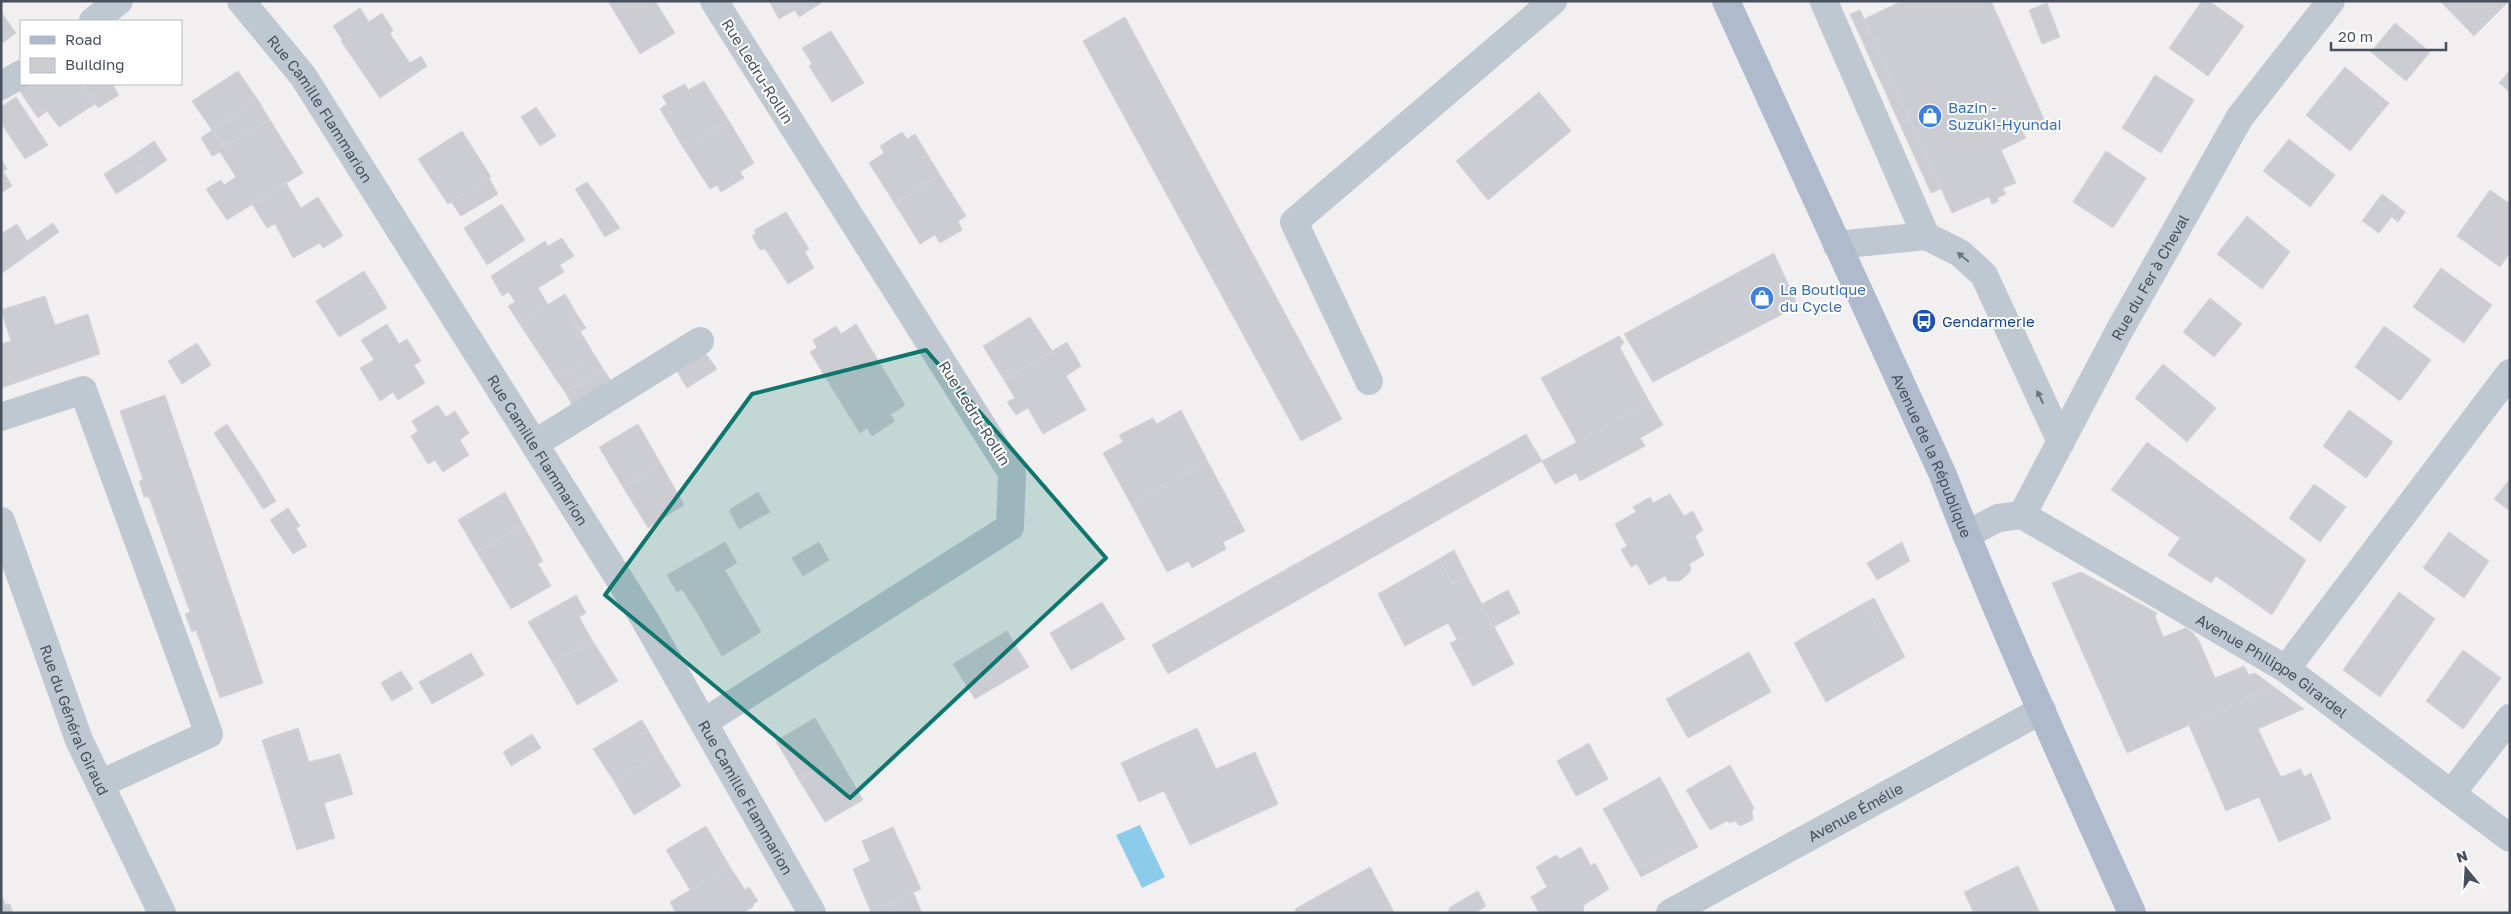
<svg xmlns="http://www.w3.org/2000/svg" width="2511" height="914" viewBox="0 0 2511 914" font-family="'Golos Text',sans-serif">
<rect width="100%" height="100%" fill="#f1efef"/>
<polygon fill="#8cccea" points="1140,825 1165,877 1142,888 1116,835"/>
<g fill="#cccdd3" stroke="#d3d4da">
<polygon points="608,1 655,1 675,33 640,54"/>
<polygon points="769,1 820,1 821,3 799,17 795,10 779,19"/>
<polygon points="1902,1 1991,1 2044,119 2021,129 2026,138 2001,150 2016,183 2003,188 2006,194 1997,198 1999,201 1992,204 1989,197 1952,213 1864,19"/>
<polygon points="2202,1 2209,1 2244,26 2208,76 2169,48"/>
<polygon points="2440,1 2509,1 2474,36"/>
<polygon points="2047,3 2060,37 2042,44 2029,10"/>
<polygon points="360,8 369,22 343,41 333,26"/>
<polygon points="1860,10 1864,19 1941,189 1931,193 1850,14"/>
<polygon points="1,12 16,33 1,44"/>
<polygon points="382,13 393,30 390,34 410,63 421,56 427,66 380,98 341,41"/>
<polygon points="1125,17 1342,419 1301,441 1083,41"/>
<polygon points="2395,23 2430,52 2406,81 2371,52"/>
<polygon points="831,31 864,83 832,102 809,66 812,64 802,48"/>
<polygon points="2345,67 2389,103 2350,151 2306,115"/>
<polygon points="2510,70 2510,92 2499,83"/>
<polygon points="238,71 258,100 212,130 192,101"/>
<polygon points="2155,75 2194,100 2161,153 2122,128"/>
<polygon points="704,81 729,121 684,149 660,109 667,104 662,96 685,84 688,90"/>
<polygon points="15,84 82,84 95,104 59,127 47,111 38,118"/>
<polygon points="82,84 112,84 119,95 98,108"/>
<polygon points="1539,92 1571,131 1488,200 1456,161"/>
<polygon points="16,97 48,145 25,159 1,123 1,107"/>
<polygon points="258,100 270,120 223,148 212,130"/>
<polygon points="536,107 556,136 540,146 521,117"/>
<polygon points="270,120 303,173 227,220 206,189 221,180 224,185 236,177 220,152 212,156 201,138 212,130 223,148"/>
<polygon points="729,121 754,163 740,172 744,178 721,192 717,185 710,189 684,149"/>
<polygon points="462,131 491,177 448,204 418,159"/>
<polygon points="902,132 907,139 915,134 940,175 895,204 869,163 884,153 880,146"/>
<polygon points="2289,139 2335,175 2310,207 2263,171"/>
<polygon points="154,141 167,160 144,176 131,157"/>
<polygon points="2106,151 2146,178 2113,228 2073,202"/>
<polygon points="131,157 144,176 116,194 104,174"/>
<polygon points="1,159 7,169 3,171 12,186 1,193"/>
<polygon points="940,175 966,216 958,221 962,230 940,243 935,235 920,244 895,204"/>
<polygon points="489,178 498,194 461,216 451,202"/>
<polygon points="587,182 602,202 589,211 575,189"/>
<polygon points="286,183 301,208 318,197 343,236 323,248 320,243 293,258 275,224 267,228 252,204"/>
<polygon points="2490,190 2510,204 2510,253 2500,267 2457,236"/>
<polygon points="2382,194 2399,207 2379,233 2362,221"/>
<polygon points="602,202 620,228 605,237 589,211"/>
<polygon points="502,204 525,240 487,265 464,228"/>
<polygon points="2399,207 2405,212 2398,222 2392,217"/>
<polygon points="786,212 809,249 805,252 814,268 788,284 765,249 760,250 752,236 756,233 754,230"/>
<polygon points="2247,216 2290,252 2262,289 2217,254"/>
<polygon points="53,223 59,232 33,251 27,241"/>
<polygon points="17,224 33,251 1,274 1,234"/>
<polygon points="562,238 574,256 560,265 564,272 538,288 548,305 519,323 508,306 515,302 509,292 502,296 491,276 545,241 548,246"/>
<polygon points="1774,253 1798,306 1653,382 1624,334"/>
<polygon points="2441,268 2492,305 2464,343 2413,307"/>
<polygon points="364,271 387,308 339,337 316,301"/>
<polygon points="565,294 576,313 571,316 595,356 556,379 519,323"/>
<polygon points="45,296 55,325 88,314 100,354 1,388 1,344 11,341 1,310"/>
<polygon points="2210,298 2242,324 2214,357 2183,332"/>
<polygon points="576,313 586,328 581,331 571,316"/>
<polygon points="1030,317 1052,351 1004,380 983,346"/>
<polygon points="387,324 399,344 407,339 421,361 414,365 425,383 398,400 393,392 380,401 360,368 374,360 361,340"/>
<polygon points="856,324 881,365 835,393 810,352 817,348 813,340 836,326 841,334"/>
<polygon points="2384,326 2431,360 2400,401 2355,367"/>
<polygon points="1619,336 1624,342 1620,348 1650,403 1577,443 1541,378"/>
<polygon points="1067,342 1081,366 1066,376 1086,410 1043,434 1028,408 1016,415 1007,402 1015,398 1004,380"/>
<polygon points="197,343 211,365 182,384 168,361"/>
<polygon points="700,346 717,369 687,388 672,363"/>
<polygon points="595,356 603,369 565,392 556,379"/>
<polygon points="2163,364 2216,408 2187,442 2135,398"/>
<polygon points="881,365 905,405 890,415 895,421 872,436 867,428 860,433 835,393"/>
<polygon points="603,369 616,388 576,412 565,392"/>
<polygon points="165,395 263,683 220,698 196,630 192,632 185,614 190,612 149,497 144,497 139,481 143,480 120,411"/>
<polygon points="1650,403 1663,425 1640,438 1645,446 1580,481 1576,473 1555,484 1542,461"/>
<polygon points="438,405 446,417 455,411 469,433 460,440 469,455 443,472 435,460 428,464 411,436 418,431 412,421"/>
<polygon points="1181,410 1207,460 1131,504 1103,453 1123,442 1119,435 1153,418 1157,424"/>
<polygon points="2349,410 2393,442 2366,478 2323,446"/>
<polygon points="227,424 257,470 244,479 214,433"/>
<polygon points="638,424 661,464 623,487 599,447"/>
<polygon points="1526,434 1542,461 1168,674 1152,645"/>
<polygon points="2147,442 2306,560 2272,615 2216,576 2211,583 2168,555 2180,538 2111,490"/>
<polygon points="1207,460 1245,531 1223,542 1226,549 1192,568 1189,561 1167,572 1131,504"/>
<polygon points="661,464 684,505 648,528 623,487"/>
<polygon points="257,470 276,501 263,509 244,479"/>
<polygon points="2510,479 2510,511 2494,499"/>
<polygon points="2314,484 2346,507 2320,542 2289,518"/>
<polygon points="505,492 523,525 477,552 458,520"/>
<polygon points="758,492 770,512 739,529 729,510"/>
<polygon points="1670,494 1684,516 1693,511 1703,530 1695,536 1704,555 1689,564 1691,568 1690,572 1680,581 1668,581 1665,576 1649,585 1637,564 1631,567 1621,550 1627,546 1615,524 1636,512 1633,507 1650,497 1653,503"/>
<polygon points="288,508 300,526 296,528 307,546 293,554 270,520"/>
<polygon points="523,525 543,561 538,564 551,586 511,609 477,552"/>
<polygon points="2449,532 2489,561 2464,598 2423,568"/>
<polygon points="725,542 737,563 725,570 737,591 698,614 682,589 677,592 667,575"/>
<polygon points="819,542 829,560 803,576 792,558"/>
<polygon points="1902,542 1910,561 1877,580 1867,563"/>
<polygon points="1454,550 1467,576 1453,584 1439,559"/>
<polygon points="1439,559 1453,584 1467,576 1514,664 1473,686 1450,643 1457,640 1448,623 1405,646 1378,594"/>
<polygon points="2081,572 2157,613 2155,616 2163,637 2186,628 2193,633 2199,641 2215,678 2244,666 2249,675 2255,673 2274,687 2127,753 2052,583"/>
<polygon points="1508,590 1520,613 1493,627 1482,604"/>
<polygon points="737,591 761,632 722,656 698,614"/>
<polygon points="2399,592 2435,619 2380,697 2343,670"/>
<polygon points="576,595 586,613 579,617 592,640 553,663 528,622"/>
<polygon points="1874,598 1891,631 1883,636 1864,603"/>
<polygon points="1102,602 1125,639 1071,670 1050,633"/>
<polygon points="1864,603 1883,636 1891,631 1905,657 1826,702 1794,643"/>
<polygon points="1007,631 1029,667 975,699 953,664"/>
<polygon points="592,640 618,681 577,705 553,663"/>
<polygon points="2463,650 2501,678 2463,729 2426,701"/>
<polygon points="1749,652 1771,692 1688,738 1666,699"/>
<polygon points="471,653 484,675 432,704 419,682"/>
<polygon points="401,671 413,689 392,701 381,683"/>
<polygon points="2274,687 2304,709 2258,729 2281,777 2301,769 2304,777 2311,773 2331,819 2279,842 2259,797 2226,811 2189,725"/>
<polygon points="815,718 838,757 799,780 776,741"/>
<polygon points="642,720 661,753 614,781 593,749"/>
<polygon points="298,728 309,762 340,754 353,794 324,803 335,838 297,850 262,740"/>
<polygon points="1197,728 1216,769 1255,752 1278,804 1190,845 1164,791 1139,802 1121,763"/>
<polygon points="532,734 541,748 511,766 503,752"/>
<polygon points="1589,743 1608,779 1576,796 1557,761"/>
<polygon points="661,753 681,786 634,815 614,781"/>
<polygon points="838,757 863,800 825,822 799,780"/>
<polygon points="1730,765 1754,808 1752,811 1753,820 1740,826 1735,821 1730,823 1727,821 1710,830 1686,790"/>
<polygon points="1660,777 1698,847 1677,858 1673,850 1637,870 1603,809"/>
<polygon points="706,826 730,867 691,891 666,850"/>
<polygon points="893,827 921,889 871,912 853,869 870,861 862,841"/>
<polygon points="1581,847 1591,866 1595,863 1609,889 1584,905 1583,913 1539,913 1531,897 1547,887 1536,867 1556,855 1560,859"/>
<polygon points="1673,850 1677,858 1641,877 1637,870"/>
<polygon points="2018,866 2040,913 1974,913 1964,892"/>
<polygon points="730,867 745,890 749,887 758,901 753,904 754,906 743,913 676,913 670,902"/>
<polygon points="1370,867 1394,912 1297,913 1295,909"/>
<polygon points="1478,891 1486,906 1475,913 1448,913 1450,907"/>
<polygon points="913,892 922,913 872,913 871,912"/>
<polygon points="1,893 5,904 10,904 13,913 1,913"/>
</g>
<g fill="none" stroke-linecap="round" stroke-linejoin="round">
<g stroke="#bfc7d0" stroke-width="28">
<path id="s1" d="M 241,1 L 303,76 L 645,620 L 812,913"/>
<polyline points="1826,1 1824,2 1926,236"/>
<polyline points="93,21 119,1"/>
<polyline points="1,86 21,74"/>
<polyline points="1837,245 1926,236 1960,253 1984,275 2061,442"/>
<polyline points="1369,381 1294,222 1553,1"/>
<polyline points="1,417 83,390 209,734 100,784"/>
<polyline points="534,444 700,341"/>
<path id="s2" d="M 2022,515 L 2118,333 L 2240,117 L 2331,1"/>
<path id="s3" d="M 2022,515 L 2286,669 L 2510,838"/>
<path id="s4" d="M 1,521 L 79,740 L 162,913"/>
<polyline points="1966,535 1998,518 2022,515"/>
<polyline points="2286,669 2510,373"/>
<polyline points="704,722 1010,527 1012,473 714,1"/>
<polyline points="2451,794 2510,718"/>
<path id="s5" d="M 1670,913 L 2042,710"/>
</g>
<path stroke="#afbbcd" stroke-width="28" id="s6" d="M 1726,1 L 1943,475 C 2000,623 2067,768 2132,913"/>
</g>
<defs><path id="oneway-solid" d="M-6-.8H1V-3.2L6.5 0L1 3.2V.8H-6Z" transform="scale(1.25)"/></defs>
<g fill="#6b747f">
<use href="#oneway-solid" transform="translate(1963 257) rotate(-141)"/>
<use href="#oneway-solid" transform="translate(2040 397) rotate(-115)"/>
</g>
<path fill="#0f766e" fill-opacity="0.2" stroke="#0f766e" stroke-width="4" stroke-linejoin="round" d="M 926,350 L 1106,558 L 850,798 L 605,595 L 752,394 Z"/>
<defs>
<g id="shop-disc" transform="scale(1.25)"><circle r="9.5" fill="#3f7fe0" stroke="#fff"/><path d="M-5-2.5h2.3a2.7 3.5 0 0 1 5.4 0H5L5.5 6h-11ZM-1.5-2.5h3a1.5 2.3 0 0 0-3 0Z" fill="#fff"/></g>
<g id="bus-disc" transform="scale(1.25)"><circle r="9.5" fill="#1a4fb4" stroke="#fff"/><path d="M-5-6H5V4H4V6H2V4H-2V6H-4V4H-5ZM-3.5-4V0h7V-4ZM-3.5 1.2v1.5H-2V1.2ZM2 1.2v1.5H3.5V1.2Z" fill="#fff"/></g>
</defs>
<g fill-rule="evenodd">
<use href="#shop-disc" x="1930" y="116"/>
<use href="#shop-disc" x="1762" y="298"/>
<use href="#bus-disc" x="1924" y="321"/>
</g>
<g text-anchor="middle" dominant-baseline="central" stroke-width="4" stroke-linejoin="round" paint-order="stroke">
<g font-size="15" fill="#47505c" stroke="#fff">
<text transform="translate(758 71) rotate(58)">Rue Ledru-Rollin</text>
<text stroke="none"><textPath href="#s1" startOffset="134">Rue Camille Flammarion</textPath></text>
<text stroke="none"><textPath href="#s2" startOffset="270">Rue du Fer à Cheval</textPath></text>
<text transform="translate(975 413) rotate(58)">Rue Ledru-Rollin</text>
<text stroke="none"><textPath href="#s1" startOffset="539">Rue Camille Flammarion</textPath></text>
<text stroke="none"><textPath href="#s6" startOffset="499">Avenue de la République</textPath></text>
<text stroke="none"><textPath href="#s3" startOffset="292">Avenue Philippe Girardel</textPath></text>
<text stroke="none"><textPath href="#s4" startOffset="212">Rue du Général Giraud</textPath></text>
<text stroke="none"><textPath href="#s1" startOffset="944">Rue Camille Flammarion</textPath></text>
<text stroke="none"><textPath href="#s5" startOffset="211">Avenue Émélie</textPath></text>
</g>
<g font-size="15" fill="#366cbe" stroke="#fff" text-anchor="start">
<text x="1948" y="107">Bazin -<tspan x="1948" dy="17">Suzuki-Hyundai</tspan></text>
<text x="1780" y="289">La Boutique<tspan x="1780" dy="17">du Cycle</tspan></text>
</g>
<g font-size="15" fill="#164399" stroke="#fff" text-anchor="start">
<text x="1942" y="321">Gendarmerie</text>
</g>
</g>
<rect width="2511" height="914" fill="none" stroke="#47505c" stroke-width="5"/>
<rect x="20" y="20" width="162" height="65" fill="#ffffff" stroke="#b5b9be"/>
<rect x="30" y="36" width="25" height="8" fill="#afbbcd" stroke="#b5b9be"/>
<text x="65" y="45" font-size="15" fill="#47505c">Road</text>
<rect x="30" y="58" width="25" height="15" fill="#cccdd3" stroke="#b5b9be"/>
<text x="65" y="70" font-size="15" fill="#47505c">Building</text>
<g transform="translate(2466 869) rotate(342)" stroke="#ffffff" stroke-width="4" paint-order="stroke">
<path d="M0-4L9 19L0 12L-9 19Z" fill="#47505c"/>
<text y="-8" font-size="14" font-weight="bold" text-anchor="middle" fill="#47505c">N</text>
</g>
<path d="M2331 42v8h115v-8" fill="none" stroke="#47505c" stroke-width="2.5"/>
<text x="2338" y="42" font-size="15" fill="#47505c" stroke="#ffffff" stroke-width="4" paint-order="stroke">20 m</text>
</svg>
